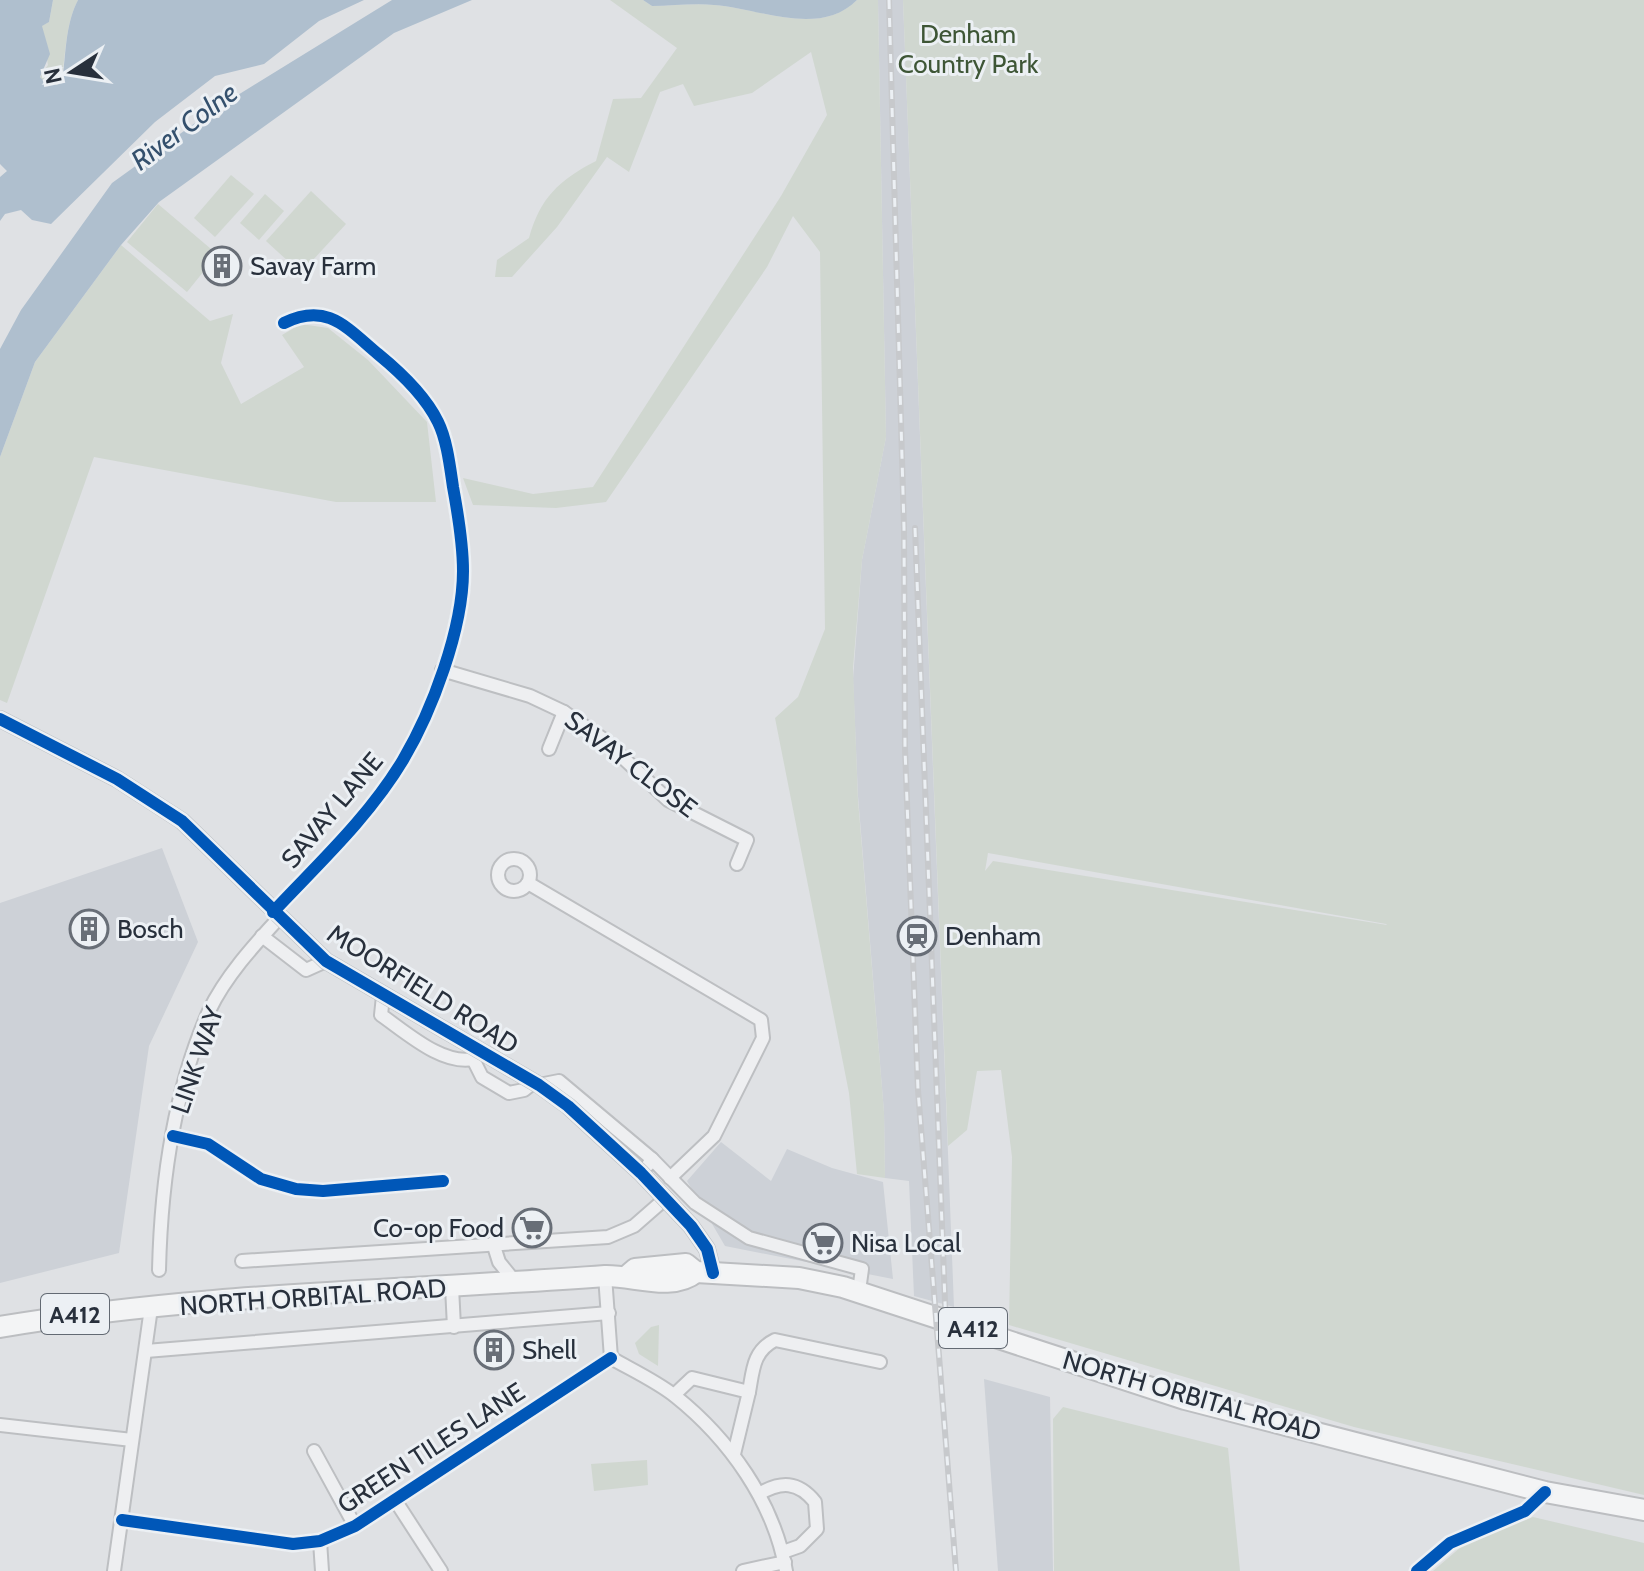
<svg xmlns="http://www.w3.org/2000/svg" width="1644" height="1571" viewBox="0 0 1644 1571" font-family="Cabin,sans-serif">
<rect width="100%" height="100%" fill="#dfe1e4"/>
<g fill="#cdd1d7">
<polygon points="878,0 903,0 954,1307 914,1296 909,1181 885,1178 884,1112 858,796 853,679 862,560 886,437"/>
<polygon points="162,848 198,942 149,1046 119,1253 0,1283 0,903"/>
<polygon points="721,1142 771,1181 787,1149 832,1168 883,1182 893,1279 725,1246 687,1181"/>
<polygon points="984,1379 1050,1397 1053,1571 998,1571"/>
</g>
<g fill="#d0d7d0" fill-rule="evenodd">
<path d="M 53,0 L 78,0 C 65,25 66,55 61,83 L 56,86 L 52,74 L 46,84 L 40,77 L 48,65 L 41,26 L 49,22 Z"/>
<path d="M 610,0 L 643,0 L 652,6 C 672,6 694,3 714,5 C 760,8 818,38 857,0 L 878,0 L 886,437 L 862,560 L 853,668 L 858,800 L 884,1112 L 885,1178 L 857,1174 L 849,1093 L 775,718 L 798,697 L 825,629 L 820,252 L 793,216 L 767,267 L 606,502 L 556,508 L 473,505 L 463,478 L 533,494 L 593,487 L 781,196 L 827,115 L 811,52 L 752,93 L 694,106 L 683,84 L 660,92 L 629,172 L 607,157 L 557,227 L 512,277 L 495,277 L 497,260 L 529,238 C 540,198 559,180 596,161 L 613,99 L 641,98 L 677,48 Z"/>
<path d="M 903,0 L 1644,0 L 1644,1495 L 1354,1427 L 1009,1325 L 1012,1157 L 1001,1070 L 977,1071 L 967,1130 L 948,1146 ZM 988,853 L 1386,924 L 1387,925 L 993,861 L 985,871 Z"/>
<polygon points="231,175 254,194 215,237 194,218"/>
<polygon points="311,191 346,224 301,273 266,241"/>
<polygon points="265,194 284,211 259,240 240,223"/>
<polygon points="158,204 211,249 205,255 212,261 187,292 127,242"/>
<polygon points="121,245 210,321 233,314 221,363 241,404 304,367 282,335 301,324 328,328 368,360 427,422 436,502 336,502 94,457 7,703 0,700 0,457 35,362"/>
<polygon points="659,1325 658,1366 639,1354 635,1343 651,1327"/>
<polygon points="1063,1407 1228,1448 1240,1571 1054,1571 1053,1419"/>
<polygon points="647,1460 648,1485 594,1491 591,1464"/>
<polygon points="1533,1517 1644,1543 1644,1571 1433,1571 1469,1540"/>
</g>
<g fill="#afbfce">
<path d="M 0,0 L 53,0 L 49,22 L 42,26 L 50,54 L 40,77 L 46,83 L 51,73 L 56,85 L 62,83 C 66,55 65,25 78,0 L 364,0 L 319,21 L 264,64 L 215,76 L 155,122 L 51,224 L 32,220 L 21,210 L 5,214 L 0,221 L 0,177 L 7,171 L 0,164 Z"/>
<polygon points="392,0 472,0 394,33 159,202 121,245 35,362 0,457 0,349 21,310 112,183 202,118 219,118 233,98"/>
<path d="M 643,0 L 857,0 C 819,38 759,8 714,5 C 694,3 672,6 652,6 Z"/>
</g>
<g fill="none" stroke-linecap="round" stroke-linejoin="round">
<g stroke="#bdbfc2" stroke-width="16">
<g id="street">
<polyline points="442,670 530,696 564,712 603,739 668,800 747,840 737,864"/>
<polyline points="549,749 564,712"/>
<circle cx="514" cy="875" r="16"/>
<polyline points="528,883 761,1020 763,1038 714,1136 670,1178"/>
<path d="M 273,912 C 318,864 369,817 403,760 C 432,711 463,629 463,571 C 463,543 458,514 453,487 C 450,467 447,440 438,422 C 425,395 400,372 378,354 C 346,327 327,302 284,323"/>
<polyline points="262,936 306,970 326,961"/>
<path d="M 383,996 L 381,1015 C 407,1033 442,1065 473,1059 L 477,1050"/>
<polyline points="473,1059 482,1077 509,1093 524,1090 534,1082"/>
<polyline points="539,1085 559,1081 652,1159 648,1165"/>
<polyline points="173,1136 208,1144 261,1179 296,1189 323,1191 443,1181"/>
<polyline points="652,1159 695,1203 749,1238 862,1269 859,1291"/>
<polyline points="493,1243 499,1262 516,1283"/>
<polyline points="242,1261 608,1237 634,1226 666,1198"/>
<path d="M 159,1270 C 161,1184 174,1090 209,1011 C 225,977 254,945 279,918"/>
<polyline points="605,1276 611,1358"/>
<polyline points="452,1287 454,1327"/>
<polyline points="146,1351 609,1313"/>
<path d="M 611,1358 C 632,1370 656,1381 675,1396 C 729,1439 774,1502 786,1571"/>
<path d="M 749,1392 C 753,1370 753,1351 775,1340 L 880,1362"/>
<polyline points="674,1395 692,1378 749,1392 734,1454"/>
<polyline points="0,1425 132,1440"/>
<polyline points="314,1451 355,1526"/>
<path d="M 759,1494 C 781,1481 798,1481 815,1502 L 817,1529 L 800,1546 L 783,1552"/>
<polyline points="395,1500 441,1571"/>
<polyline points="122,1520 293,1544 320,1541 355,1526 611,1358"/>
<polyline points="320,1541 322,1571"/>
<polyline points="114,1571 151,1308"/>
<polyline points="743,1571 785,1562"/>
<polyline points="1417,1571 1450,1543 1525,1511 1545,1492"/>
</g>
</g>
<g stroke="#bcbec1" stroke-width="24">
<g id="primary">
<polyline points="628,1275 635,1269 686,1264 696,1272 799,1278 843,1287 1185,1399 1545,1492 1644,1510"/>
<path d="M 0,1327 C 199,1293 404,1291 605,1276 C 633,1275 672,1292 696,1272"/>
</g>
</g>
<use href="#street" stroke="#eeeff1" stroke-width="12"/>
<polyline stroke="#bdc0c4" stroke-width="18" points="0,719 117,779 182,821 326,961 539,1085 568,1106 641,1173 691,1226 707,1249 713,1273"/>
<use href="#primary" stroke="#f3f4f5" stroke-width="20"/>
<g stroke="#c7c9cc" stroke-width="6">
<g id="rail">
<polyline points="889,0 904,528 905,749 918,1090 956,1571"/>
<polyline points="915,528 946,1328"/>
</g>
</g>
<use href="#rail" stroke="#ecf0f4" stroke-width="3" stroke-dasharray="9" stroke-linecap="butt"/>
<g stroke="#ecf0f4" stroke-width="17">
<g id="cycleway">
<polyline points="0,719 117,779 182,821 326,961 539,1085 568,1106 641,1173 691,1226 707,1249 713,1273"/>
<path d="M 273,912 C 318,864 369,817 403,760 C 432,711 463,629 463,571 C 463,543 458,514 453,487 C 450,467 447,440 438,422 C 425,395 400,372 378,354 C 346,327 327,302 284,323"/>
<polyline points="173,1136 208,1144 261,1179 296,1189 323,1191 443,1181"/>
<polyline points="122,1520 293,1544 320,1541 355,1526 611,1358"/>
<polyline points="1417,1571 1450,1543 1525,1511 1545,1492"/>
</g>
</g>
<use href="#cycleway" stroke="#0057b8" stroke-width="12"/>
</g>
<defs>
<g id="building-ring" transform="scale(2)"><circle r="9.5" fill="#ecf0f4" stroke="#686e77" stroke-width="1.5"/><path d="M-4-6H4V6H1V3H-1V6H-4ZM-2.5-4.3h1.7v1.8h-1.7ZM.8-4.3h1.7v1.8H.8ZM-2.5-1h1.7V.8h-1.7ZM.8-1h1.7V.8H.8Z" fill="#686e77"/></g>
<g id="station-ring" transform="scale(2)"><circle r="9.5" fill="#ecf0f4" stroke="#686e77" stroke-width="1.5"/><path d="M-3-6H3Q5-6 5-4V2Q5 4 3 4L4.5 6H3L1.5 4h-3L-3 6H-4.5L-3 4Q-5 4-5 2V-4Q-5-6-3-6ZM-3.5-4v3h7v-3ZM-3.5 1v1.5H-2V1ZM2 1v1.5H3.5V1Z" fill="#686e77"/></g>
<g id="supermarket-ring" transform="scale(2)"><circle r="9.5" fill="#ecf0f4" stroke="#686e77" stroke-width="1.5"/><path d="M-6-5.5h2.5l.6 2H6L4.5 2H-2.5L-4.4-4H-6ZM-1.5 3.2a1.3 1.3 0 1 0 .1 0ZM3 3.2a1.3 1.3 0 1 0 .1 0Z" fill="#686e77"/></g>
</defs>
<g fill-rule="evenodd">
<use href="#building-ring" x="222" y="266"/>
<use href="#building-ring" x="89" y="929"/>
<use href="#station-ring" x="917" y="936"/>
<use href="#supermarket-ring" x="532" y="1228"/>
<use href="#supermarket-ring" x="823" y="1243"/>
<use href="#building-ring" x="494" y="1350"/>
</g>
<g text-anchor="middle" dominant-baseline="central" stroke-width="6" stroke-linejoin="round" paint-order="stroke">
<g fill="#ecf0f4" stroke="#636a73" stroke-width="2">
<rect x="41" y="1294" width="68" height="40" rx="6"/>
<rect x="939" y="1308" width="68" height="40" rx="6"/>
</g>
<g font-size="24" font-weight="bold" fill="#28303c">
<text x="75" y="1314">A412</text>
<text x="973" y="1328">A412</text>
</g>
<g font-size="26" fill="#3e5636" stroke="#ecf0f4">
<text x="968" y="34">Denham<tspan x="968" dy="30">Country Park</tspan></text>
</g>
<g font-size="26" fill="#28303c" stroke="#ecf0f4" text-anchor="start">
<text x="250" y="266">Savay Farm</text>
<text x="117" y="929">Bosch</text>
<text x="945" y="936">Denham</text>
<text x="504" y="1228" text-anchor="end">Co-op Food</text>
<text x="851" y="1243">Nisa Local</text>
<text x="522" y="1350">Shell</text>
</g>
<g font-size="26" fill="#28303c" stroke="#ecf0f4">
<text transform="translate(631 764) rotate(37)">SAVAY CLOSE</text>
<text transform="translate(332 810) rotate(-50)">SAVAY LANE</text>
<text transform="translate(423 989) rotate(32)">MOORFIELD ROAD</text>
<text transform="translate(197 1060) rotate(-71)">LINK WAY</text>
<text transform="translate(313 1297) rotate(-4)">NORTH ORBITAL ROAD</text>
<text transform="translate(1192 1396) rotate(16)">NORTH ORBITAL ROAD</text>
<text transform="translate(431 1448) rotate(-33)">GREEN TILES LANE</text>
</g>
<g font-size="28" font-style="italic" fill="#34506d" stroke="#ecf0f4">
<text transform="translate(184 126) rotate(-37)">River Colne</text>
</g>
</g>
<g transform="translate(72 72) rotate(258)" stroke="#ecf0f4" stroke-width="6" paint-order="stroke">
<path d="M0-6L14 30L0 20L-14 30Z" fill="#28303c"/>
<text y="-12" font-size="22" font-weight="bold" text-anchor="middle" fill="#28303c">N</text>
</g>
</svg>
